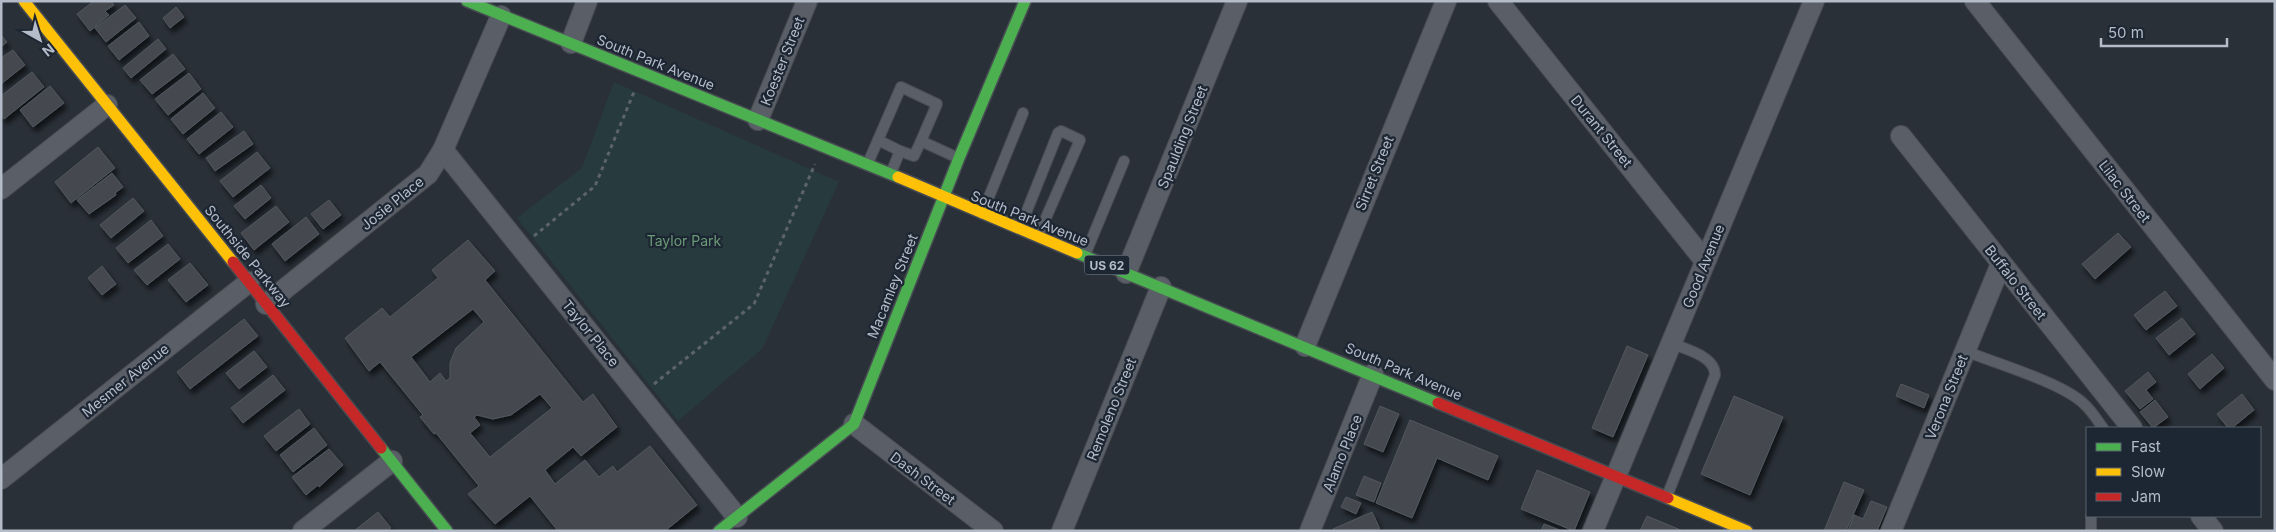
<svg xmlns="http://www.w3.org/2000/svg" width="2276" height="532" viewBox="0 0 2276 532" font-family="Inter,sans-serif">
<defs>
<filter id="shadow"><feDropShadow dx="3" dy="5" stdDeviation="2.5" flood-color="#0009"/></filter>
</defs>
<rect width="100%" height="100%" fill="#2a3038"/>
<polygon fill="#273a3e" points="614,82 839,182 762,349 678,421 517,218 582,168"/>
<g fill="#444950" stroke="#52575f" fill-rule="evenodd" filter="url(#shadow)">
<polygon points="94,1 111,1 114,5 105,11 109,15 90,31 77,14"/>
<polygon points="125,5 136,18 106,42 95,28"/>
<polygon points="176,7 184,17 170,28 163,18"/>
<polygon points="139,22 149,36 119,60 108,46"/>
<polygon points="1,35 7,42 1,47"/>
<polygon points="158,39 166,49 131,78 123,68"/>
<polygon points="13,50 25,65 1,84 1,58"/>
<polygon points="173,54 185,69 152,94 140,80"/>
<polygon points="32,72 44,87 4,119 1,116 1,96"/>
<polygon points="189,73 201,89 168,115 155,99"/>
<polygon points="50,86 64,103 33,127 20,110"/>
<polygon points="203,93 215,108 183,134 171,119"/>
<polygon points="221,112 233,127 199,154 187,139"/>
<polygon points="244,131 253,144 215,171 206,158"/>
<polygon points="98,147 115,168 71,203 55,182"/>
<polygon points="257,152 270,168 233,197 220,181"/>
<polygon points="112,173 123,187 115,193 116,195 89,214 77,200"/>
<polygon points="261,185 271,198 245,219 234,206"/>
<polygon points="133,198 144,211 111,238 100,225"/>
<polygon points="329,200 341,215 323,229 311,214"/>
<polygon points="276,206 289,222 254,250 241,233"/>
<polygon points="306,217 319,234 285,261 272,244"/>
<polygon points="151,220 163,236 128,263 116,248"/>
<polygon points="2118,233 2131,247 2095,279 2082,264"/>
<path d="M 468,240 L 495,271 L 485,280 L 583,402 L 593,394 L 617,427 L 581,456 L 573,447 L 545,470 L 555,484 L 585,460 L 599,477 L 613,466 L 617,472 L 650,446 L 697,505 L 665,531 L 558,531 L 530,496 L 495,524 L 468,494 L 479,486 L 436,433 L 434,434 L 420,417 L 423,415 L 380,362 L 369,371 L 345,338 L 382,308 L 390,317 L 438,278 L 432,270 ZM 473,309 L 484,322 L 456,348 L 450,363 L 450,378 L 446,381 L 440,373 L 430,382 L 411,357 ZM 540,394 L 552,408 L 490,457 L 470,433 L 480,425 L 474,417 L 477,415 L 493,419 L 511,415 Z"/>
<polygon points="168,244 180,259 147,285 134,270"/>
<polygon points="190,263 208,285 186,302 168,280"/>
<polygon points="102,266 116,284 102,295 88,278"/>
<polygon points="2165,291 2177,306 2146,330 2134,315"/>
<polygon points="2182,318 2195,334 2169,355 2156,338"/>
<polygon points="244,319 258,336 190,389 177,372"/>
<polygon points="1627,346 1648,355 1613,437 1592,428"/>
<polygon points="254,351 267,367 239,389 226,373"/>
<polygon points="2212,354 2224,368 2200,389 2188,374"/>
<polygon points="2148,372 2156,382 2146,390 2153,399 2140,409 2125,391"/>
<polygon points="273,375 285,390 243,423 231,408"/>
<polygon points="1901,384 1929,395 1924,408 1896,396"/>
<polygon points="2242,394 2254,410 2232,428 2228,428 2217,414"/>
<polygon points="1734,396 1783,417 1750,495 1701,474"/>
<polygon points="2155,400 2168,417 2153,428 2140,412"/>
<polygon points="1380,406 1399,414 1383,452 1364,444"/>
<polygon points="299,409 310,424 276,451 264,436"/>
<polygon points="1410,420 1498,456 1488,480 1437,458 1412,518 1376,503"/>
<polygon points="314,428 327,445 293,472 280,455"/>
<polygon points="329,449 343,465 319,487 318,485 306,495 292,477"/>
<polygon points="1537,470 1590,492 1574,531 1521,509"/>
<polygon points="1364,476 1381,483 1374,502 1356,495"/>
<polygon points="1844,482 1864,490 1846,531 1824,531"/>
<polygon points="1346,497 1361,503 1356,514 1341,507"/>
<polygon points="1871,501 1887,507 1877,531 1848,531 1854,515 1863,519"/>
<polygon points="378,512 391,528 387,531 354,531"/>
<polygon points="1372,512 1380,529 1334,531 1333,529"/>
<polygon points="1647,516 1683,531 1640,531"/>
<polygon points="1544,524 1562,531 1541,531"/>
</g>
<g fill="none" stroke-linecap="round" stroke-linejoin="round">
<g stroke="#484c53" stroke-width="12">
<g id="lane">
<polyline points="900,151 914,156 921,141"/>
<polyline points="867,165 878,140"/>
<polyline points="891,173 900,151 878,140 901,87 937,104 921,141 958,158"/>
<polyline points="982,214 1023,113"/>
<polyline points="1020,228 1058,133 1061,131 1080,140 1038,236"/>
<polyline points="1085,255 1124,161"/>
<path d="M 1965,351 C 1995,363 2063,383 2084,404 C 2092,411 2097,420 2103,428"/>
<path d="M 1667,496 L 1715,375 C 1715,356 1687,350 1671,343"/>
<polyline points="2091,516 2091,531"/>
</g>
</g>
<g stroke="#484c53" stroke-width="22">
<g id="street">
<polyline points="1498,1 1705,261"/>
<polyline points="1975,1 2275,380"/>
<polyline points="571,43 587,1"/>
<polyline points="758,120 807,1"/>
<polyline points="1901,136 2132,428"/>
<polyline points="443,150 737,517"/>
<polyline points="1,189 107,105"/>
<polyline points="1126,273 1237,1"/>
<polyline points="266,304 428,174 443,150 501,16"/>
<polyline points="1305,346 1446,1"/>
<polyline points="854,424 993,531"/>
<polyline points="1,479 249,282"/>
<polyline points="2201,516 2213,531"/>
<polyline points="303,531 392,461"/>
<polyline points="1062,531 1161,287"/>
<polyline points="1310,531 1373,374"/>
<polyline points="1593,531 1814,1"/>
<polyline points="1891,531 2001,264"/>
</g>
</g>
<g stroke="#484c53" stroke-width="14">
<g id="fast">
<polyline points="467,1 898,177"/>
<polyline points="1077,253 1438,403"/>
<polyline points="381,448 447,531"/>
<polyline points="719,531 854,424 959,158 1025,1"/>
</g>
</g>
<g stroke="#484c53" stroke-width="14">
<g id="slow">
<polyline points="24,1 233,262"/>
<polyline points="898,177 1077,253"/>
<polyline points="1668,498 1747,531"/>
</g>
</g>
<g stroke="#484c53" stroke-width="14">
<g id="jam">
<polyline points="233,262 381,448"/>
<polyline points="1438,403 1668,498"/>
</g>
</g>
<g stroke="#5d636a" stroke-width="3" stroke-dasharray="4 4" stroke-linecap="butt">
<polyline points="534,236 595,186 634,92"/>
<polyline points="654,384 754,304 815,164"/>
</g>
<use href="#lane" stroke="#5a5e66" stroke-width="10"/>
<use href="#street" stroke="#5a5e66" stroke-width="20"/>
<use href="#fast" stroke="#4caf50" stroke-width="11"/>
<use href="#slow" stroke="#ffc107" stroke-width="11"/>
<use href="#jam" stroke="#c62828" stroke-width="11"/>
</g>
<g text-anchor="middle" dominant-baseline="central" stroke-width="4.5" stroke-linejoin="round" paint-order="stroke">
<rect fill="#1d2633" stroke="#878f9c" stroke-width="1" x="1084.5" y="255.5" width="45" height="19" rx="4"/>
<g font-size="12" font-weight="bold" fill="#b4bcc9">
<text x="1107" y="265">US 62</text>
</g>
<g font-size="14" fill="#b4bcc9" stroke="#1d2633">
<text transform="translate(782 61) rotate(-68)">Koester Street</text>
<text transform="translate(656 62) rotate(22)">South Park Avenue</text>
<text transform="translate(1602 131) rotate(51)">Durant Street</text>
<text transform="translate(1182 137) rotate(-68)">Spaulding Street</text>
<text transform="translate(1374 173) rotate(-68)">Sirret Street</text>
<text transform="translate(2125 191) rotate(52)">Lilac Street</text>
<text transform="translate(392 203) rotate(-39)">Josie Place</text>
<text transform="translate(1030 218) rotate(22)">South Park Avenue</text>
<text transform="translate(248 256) rotate(51)">Southside Parkway</text>
<text transform="translate(1703 266) rotate(-68)">Good Avenue</text>
<text transform="translate(2016 282) rotate(52)">Buffalo Street</text>
<text transform="translate(892 286) rotate(-68)">Macamley Street</text>
<text transform="translate(591 333) rotate(51)">Taylor Place</text>
<text transform="translate(1404 371) rotate(23)">South Park Avenue</text>
<text transform="translate(125 380) rotate(-39)">Mesmer Avenue</text>
<text transform="translate(1946 397) rotate(-68)">Verona Street</text>
<text transform="translate(1111 409) rotate(-68)">Remoleno Street</text>
<text transform="translate(1342 453) rotate(-68)">Alamo Place</text>
<text transform="translate(923 478) rotate(37)">Dash Street</text>
</g>
<g font-size="14" fill="#6b9a76" stroke="#1d2633">
<text x="684" y="240">Taylor Park</text>
</g>
</g>
<rect width="2276" height="532" fill="none" stroke="#b4bcc9" stroke-width="5"/>
<rect x="2086" y="427" width="175" height="90" fill="#1d2633" stroke="#59626f"/>
<rect x="2096" y="443" width="25" height="8" fill="#4caf50" stroke="#59626f"/>
<text x="2131" y="452" font-size="15" fill="#b4bcc9">Fast</text>
<rect x="2096" y="468" width="25" height="8" fill="#ffc107" stroke="#59626f"/>
<text x="2131" y="477" font-size="15" fill="#b4bcc9">Slow</text>
<rect x="2096" y="493" width="25" height="8" fill="#c62828" stroke="#59626f"/>
<text x="2131" y="502" font-size="15" fill="#b4bcc9">Jam</text>
<g transform="translate(40 40) rotate(141)" stroke="#1d2633" stroke-width="4" paint-order="stroke">
<path d="M0-4L9 19L0 12L-9 19Z" fill="#b4bcc9"/>
<text y="-8" font-size="14" font-weight="bold" text-anchor="middle" fill="#b4bcc9">N</text>
</g>
<path d="M2101 38v8h126v-8" fill="none" stroke="#b4bcc9" stroke-width="2.5"/>
<text x="2108" y="38" font-size="15" fill="#b4bcc9" stroke="#1d2633" stroke-width="4" paint-order="stroke">50 m</text>
</svg>
